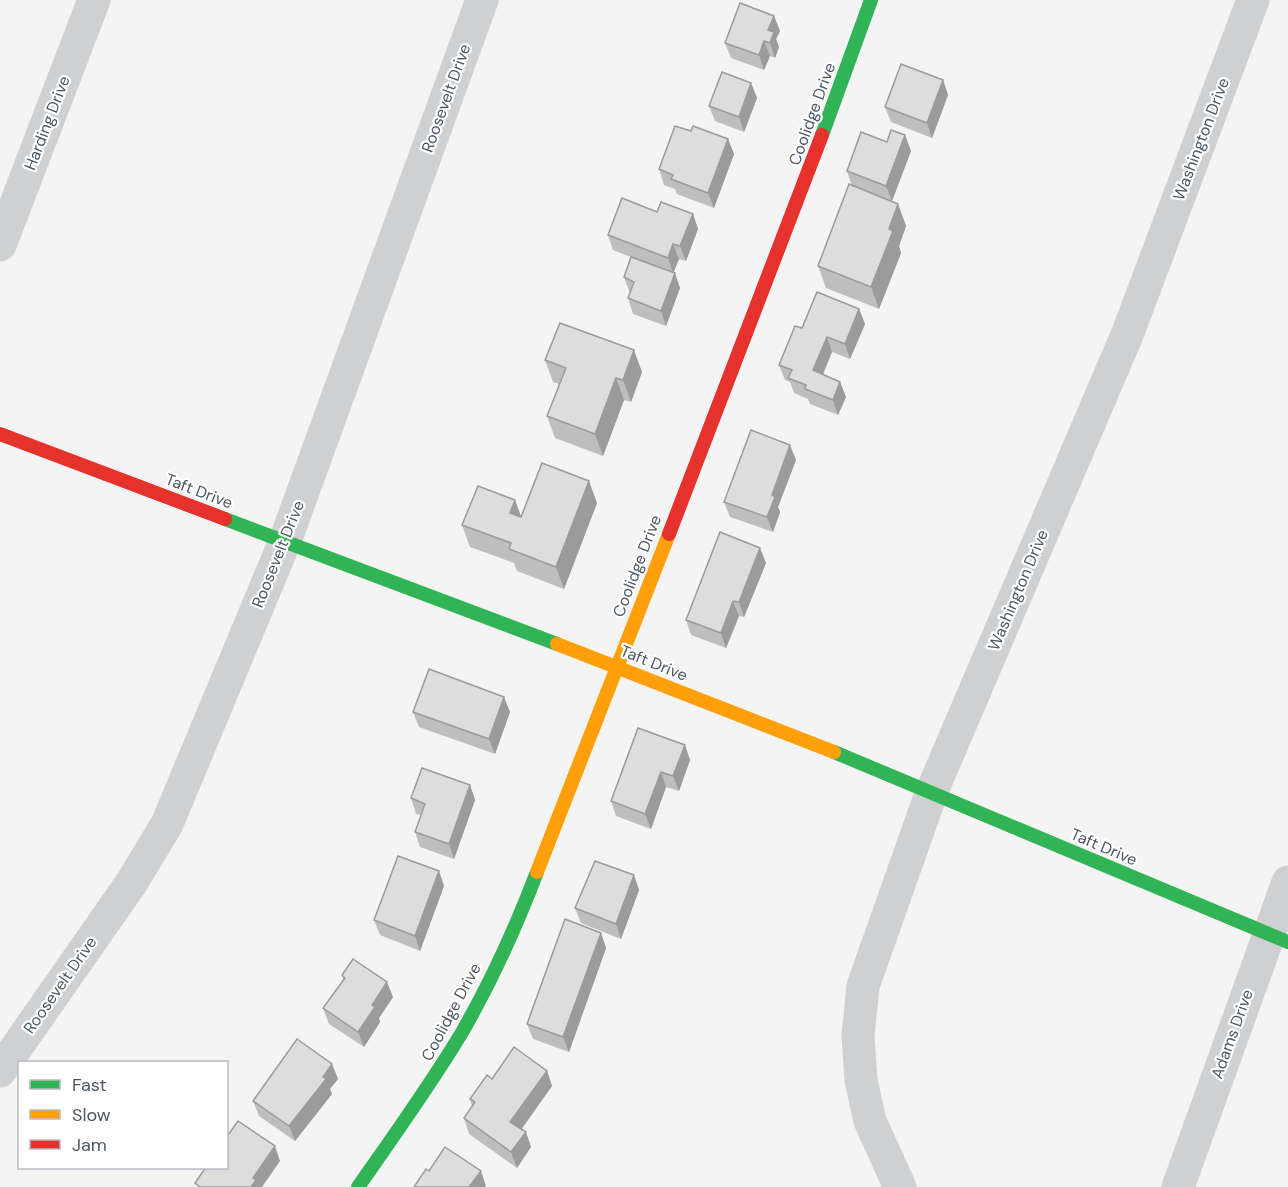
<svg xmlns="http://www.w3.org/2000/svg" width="1288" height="1187" viewBox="0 0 1288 1187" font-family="'DM Sans',sans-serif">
<rect width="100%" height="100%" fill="#f4f4f4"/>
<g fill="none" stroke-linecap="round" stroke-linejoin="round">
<g stroke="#ced0d2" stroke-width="33">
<polyline points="0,245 94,0"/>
<polyline points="0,1071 132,882 167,824 285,541 482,0"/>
<polyline points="900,1187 870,1121 861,1080 858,1036 863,986 932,791 1127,335 1253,0"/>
<polyline points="1178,1187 1288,882"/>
</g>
<g stroke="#30b455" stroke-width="14">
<polyline points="822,135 871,0"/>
<polyline points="225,519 557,644"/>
<polyline points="834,752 1288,942"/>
<path d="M 358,1187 C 393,1137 429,1087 461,1034 C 490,984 516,927 537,872"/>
</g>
<g stroke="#ff9f0a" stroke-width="14">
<polyline points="557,644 834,752"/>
<polyline points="537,872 669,534"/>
</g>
<g stroke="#e5322d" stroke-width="14">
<polyline points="0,434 225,519"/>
<polyline points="669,534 822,135"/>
</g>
</g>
<g fill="#bebebf">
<polygon points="774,16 780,31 776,39 779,47 775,58 770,56 764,70 731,58 725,43"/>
<polygon points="943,80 948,95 932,138 891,122 885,107"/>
<polygon points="751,83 757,98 744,132 715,121 709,106"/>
<polygon points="691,131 728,139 734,154 714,208 677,194 675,189 664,185 659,169"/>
<polygon points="905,135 911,151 892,201 898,204 906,226 899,246 901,253 879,309 826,288 818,266 852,186 847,171 887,142"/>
<polygon points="657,212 693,214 698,229 686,261 679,259 674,272 680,288 666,326 633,314 628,298 630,293 624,277 631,257 613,250 608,235"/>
<polygon points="859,309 865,324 850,359 832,352 823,375 840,382 846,397 838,415 810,404 808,399 794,393 790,382 785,380 779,365"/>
<polygon points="545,360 642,372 631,402 624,400 603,456 555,438 547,416 559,384 553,382"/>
<polygon points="796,460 778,507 780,512 773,532 730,517 724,502"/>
<polygon points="515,500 521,517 597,503 564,589 517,571 514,563 470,547 462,525"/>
<polygon points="766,563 744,617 739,616 726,648 691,635 686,620"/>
<polygon points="413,712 510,712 495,754 419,727"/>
<polygon points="638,728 690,760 679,791 666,787 651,829 616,816 611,801"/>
<polygon points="470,785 475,800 454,859 420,847 415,832 421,815 416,814 411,798"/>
<polygon points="634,875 639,890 621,939 581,923 575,908"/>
<polygon points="444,886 420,951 380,935 374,920"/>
<polygon points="601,933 606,948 569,1052 533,1039 527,1024"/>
<polygon points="342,975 393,997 379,1018 380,1022 364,1047 329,1024 323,1008 343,980"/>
<polygon points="332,1064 338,1079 330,1089 332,1094 295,1141 259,1116 253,1101"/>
<polygon points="547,1071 552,1086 521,1129 531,1147 517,1168 469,1134 464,1118 472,1106 470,1099"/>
</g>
<g fill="#9b9b9b">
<polygon points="774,16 780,31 776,39 779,47 775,58 770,43 768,30"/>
<polygon points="764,41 770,56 764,70 759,55"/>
<polygon points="943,80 948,95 932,138 927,123"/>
<polygon points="751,83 757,98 744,132 739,117"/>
<polygon points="905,135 911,151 892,201 886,186"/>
<polygon points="728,139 734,154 714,208 708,193"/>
<polygon points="898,204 906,226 899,246 901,253 879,309 871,287 889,229"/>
<polygon points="693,214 698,229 686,261 680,246"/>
<polygon points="673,244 679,259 673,273 668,258"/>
<polygon points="675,273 680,288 666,326 661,311"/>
<polygon points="859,309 865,324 850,359 845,344"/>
<polygon points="827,337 832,352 818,385 813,370"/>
<polygon points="634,350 642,372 631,402 623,380"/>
<polygon points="616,378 624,400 603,456 595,434"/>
<polygon points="840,382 846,397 838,415 833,400"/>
<polygon points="790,445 796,460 778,507 780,512 773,532 767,517 772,495"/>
<polygon points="589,481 597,503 564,589 556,567"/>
<polygon points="515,500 523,522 510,513"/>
<polygon points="760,548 766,563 744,617 739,602"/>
<polygon points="733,601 739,616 726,648 721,633"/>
<polygon points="504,697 510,712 495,754 489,739"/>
<polygon points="685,745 690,760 679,791 673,776"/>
<polygon points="661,772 666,787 651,829 645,814"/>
<polygon points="470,785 475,800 454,859 449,844"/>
<polygon points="439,871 444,886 420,951 415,936"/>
<polygon points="634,875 639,890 621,939 616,924"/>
<polygon points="601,933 606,948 569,1052 563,1037"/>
<polygon points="387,982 393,997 379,1018 380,1022 364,1047 358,1032 372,1005"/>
<polygon points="332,1064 338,1079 330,1089 332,1094 295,1141 289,1126"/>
<polygon points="547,1071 552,1086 516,1137 510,1122"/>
<polygon points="526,1132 531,1147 517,1168 511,1152"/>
<polygon points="275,1146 280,1161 262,1187 251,1187 253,1178"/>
<polygon points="481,1171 486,1186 485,1187 469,1187"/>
</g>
<g fill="#ddddde" stroke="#9b9b9b" stroke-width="1.5">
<polygon points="740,3 774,16 768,30 774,32 770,43 764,41 759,55 725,43"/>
<polygon points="901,64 943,80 927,123 885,107"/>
<polygon points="722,72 751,83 739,117 709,106"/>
<polygon points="675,126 691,131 693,126 728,139 708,193 671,179 673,175 659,169"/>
<polygon points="891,130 905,135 886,186 847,171 861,132 887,142"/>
<polygon points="849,184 898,204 889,229 893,231 871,287 818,266"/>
<polygon points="622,198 657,212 661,202 693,214 680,246 673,244 668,258 608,235"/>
<polygon points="631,257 675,273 661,311 628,298 634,282 624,277"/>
<polygon points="817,292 859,309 845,344 827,337 813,370 840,382 833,400 805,389 806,385 788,378 792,370 779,365 795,326 802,328"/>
<polygon points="560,323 634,350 623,380 616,378 595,434 547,416 566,368 545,360"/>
<polygon points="751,430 790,445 772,495 775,497 767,517 724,502"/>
<polygon points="542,463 589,481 556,567 509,549 511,543 462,525 478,486 515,500 510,513 521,517"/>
<polygon points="720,532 760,548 739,602 733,601 721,633 686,620"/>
<polygon points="429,669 504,697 489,739 413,712"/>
<polygon points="638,728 685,745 673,776 661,772 645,814 611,801"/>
<polygon points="422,768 470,785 449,844 415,832 425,804 411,798"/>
<polygon points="398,856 439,871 415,936 374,920"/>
<polygon points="595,861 634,875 616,924 575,908"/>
<polygon points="565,919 601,933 563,1037 527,1024"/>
<polygon points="353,959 387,982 372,1005 375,1007 358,1032 323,1008 345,978 342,975"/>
<polygon points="297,1039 332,1064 323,1077 326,1079 289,1126 253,1101"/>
<polygon points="514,1047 547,1071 510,1122 526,1132 511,1152 464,1118 475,1102 470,1099 487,1075 492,1079"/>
<polygon points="238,1121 275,1146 253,1178 256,1180 251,1187 200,1187 195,1183 206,1167 226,1167 226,1138"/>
<polygon points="445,1147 481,1171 469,1187 414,1187 426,1169 429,1171"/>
</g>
<g text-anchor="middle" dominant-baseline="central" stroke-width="4.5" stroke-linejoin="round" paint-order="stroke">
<g font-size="16" fill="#4a5661" stroke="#fff">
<text transform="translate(446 98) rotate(-70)">Roosevelt Drive</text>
<text transform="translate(812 114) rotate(-70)">Coolidge Drive</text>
<text transform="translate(47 123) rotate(-69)">Harding Drive</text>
<text transform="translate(1201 139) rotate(-69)">Washington Drive</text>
<text transform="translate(199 491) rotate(21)">Taft Drive</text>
<text transform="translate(278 554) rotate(-68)">Roosevelt Drive</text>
<text transform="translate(637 566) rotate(-69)">Coolidge Drive</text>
<text transform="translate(1018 590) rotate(-67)">Washington Drive</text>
<text transform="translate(654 663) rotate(22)">Taft Drive</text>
<text transform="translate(1104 847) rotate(23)">Taft Drive</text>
<text transform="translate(60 985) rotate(-55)">Roosevelt Drive</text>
<text transform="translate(451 1012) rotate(-62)">Coolidge Drive</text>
<text transform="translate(1232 1034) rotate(-70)">Adams Drive</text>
</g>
</g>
<rect x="18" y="1061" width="210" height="108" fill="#ffffff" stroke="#b7bbc0" stroke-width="1.5"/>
<rect x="30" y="1080" width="30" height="9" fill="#30b455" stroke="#b7bbc0" stroke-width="1.5"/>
<text x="72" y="1091" font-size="18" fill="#4a5661">Fast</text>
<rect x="30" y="1110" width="30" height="9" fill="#ff9f0a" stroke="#b7bbc0" stroke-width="1.5"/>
<text x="72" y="1121" font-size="18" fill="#4a5661">Slow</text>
<rect x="30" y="1140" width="30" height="9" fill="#e5322d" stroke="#b7bbc0" stroke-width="1.5"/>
<text x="72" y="1151" font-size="18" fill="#4a5661">Jam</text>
</svg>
